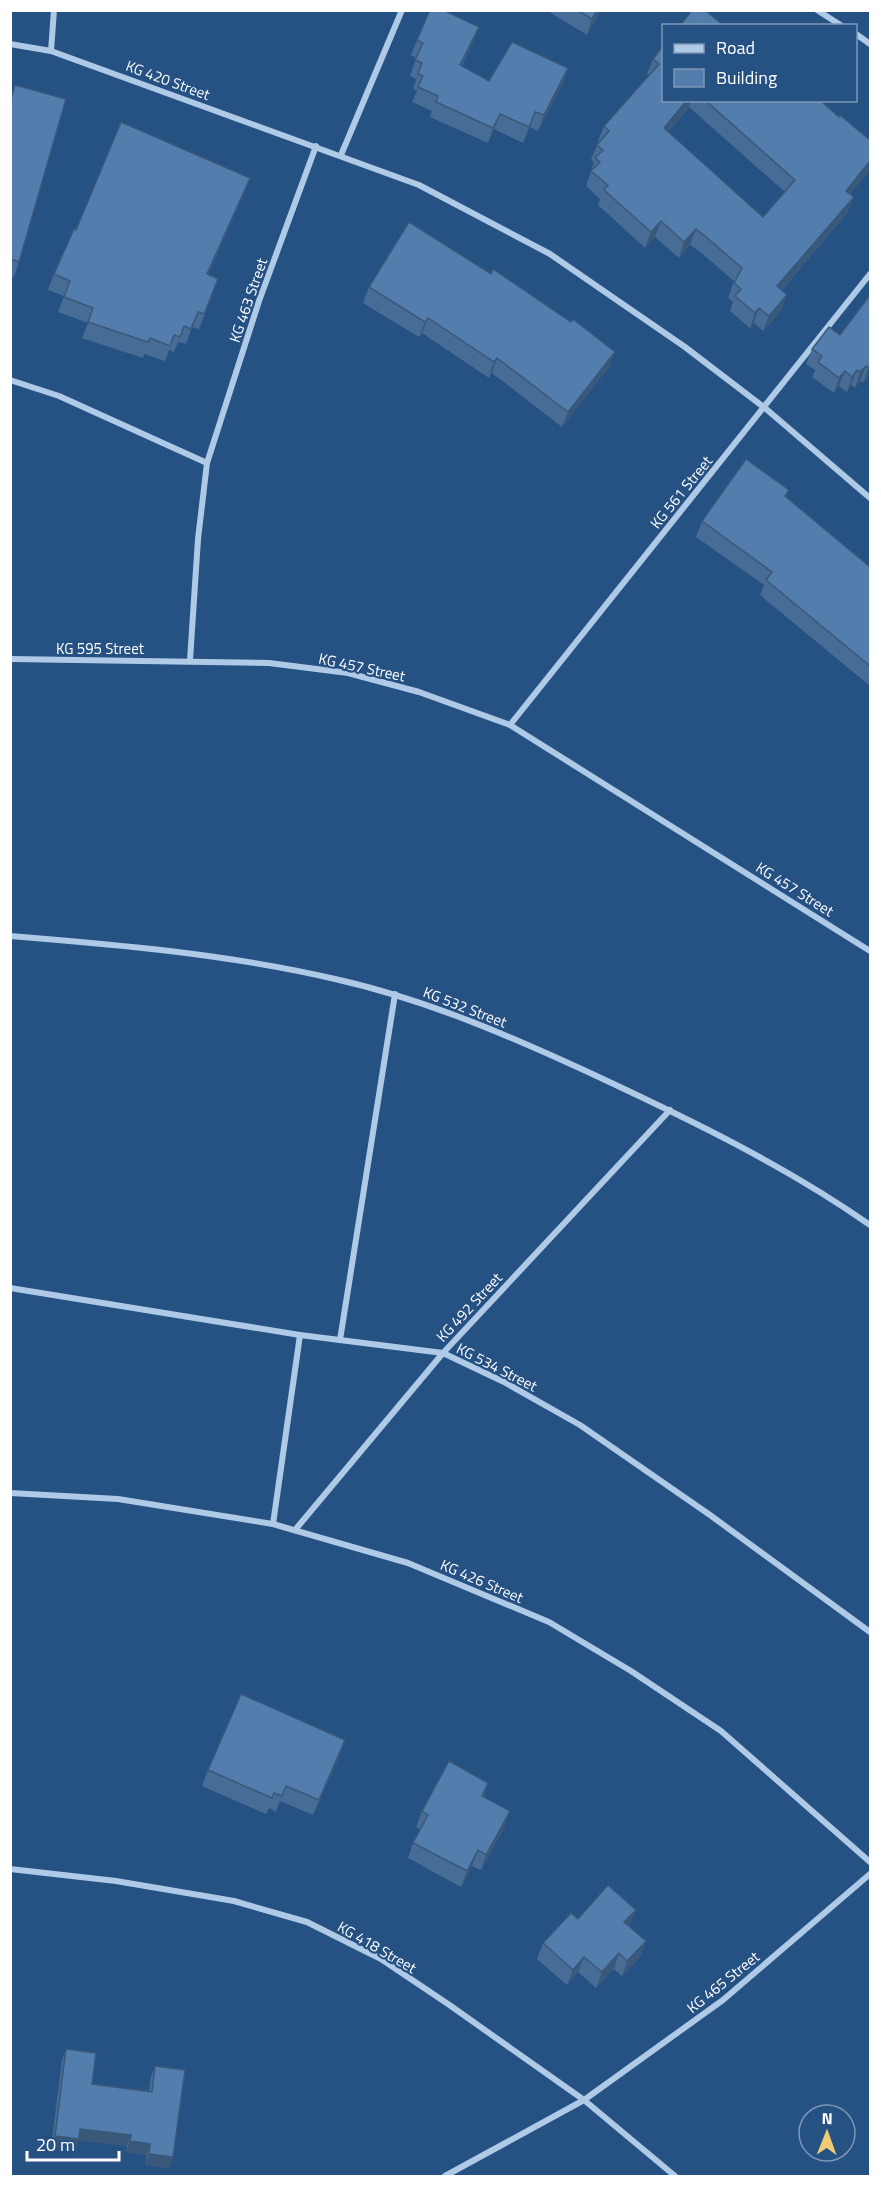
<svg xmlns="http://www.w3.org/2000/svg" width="881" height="2187" viewBox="0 0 881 2187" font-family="'Titillium Web',sans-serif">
<rect width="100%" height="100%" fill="#265183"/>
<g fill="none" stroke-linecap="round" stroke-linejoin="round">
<g stroke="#afcae7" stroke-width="6">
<polyline points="817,10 842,26"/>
<polyline points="856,34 870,44"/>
<polyline points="10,44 51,51 419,185 550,254 685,347 765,408 870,498"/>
<polyline points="51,51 54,10"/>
<polyline points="341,155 402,10"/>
<polyline points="10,380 59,396 207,463 198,539 190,660"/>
<polyline points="207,463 259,301 316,146"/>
<polyline points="10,659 269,663 348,673 419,692 510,725 870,951"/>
<polyline points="510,725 870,274"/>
<path d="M 10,936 C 121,945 227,954 335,979 C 429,1000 517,1039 603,1079 C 695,1122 787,1167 870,1225"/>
<polyline points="10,1288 300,1335 443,1353 504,1382 580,1425 710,1515 870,1632"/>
<polyline points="340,1340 395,994"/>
<polyline points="10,1493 118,1499 273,1524 408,1563 549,1622 631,1671 721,1731 870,1862"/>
<polyline points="273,1524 300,1335"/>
<polyline points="295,1530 443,1353 670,1110"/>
<polyline points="10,1869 116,1881 234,1901 307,1922 381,1959 448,2004 584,2100 675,2176"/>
<polyline points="445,2176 584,2100 723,2000 870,1874"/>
</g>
</g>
<g fill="#476c95" fill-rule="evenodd">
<polygon points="546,10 601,10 587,35"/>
<polygon points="479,27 473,42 462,66 489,81 568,68 563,83 538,131 530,127 523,143 494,129 488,143 430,117 432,111 412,102 417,91 413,89 416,79 410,76 416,58 411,55 417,40"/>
<path d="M 663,46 L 663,100 L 820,100 L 870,170 L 850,194 L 848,212 L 782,290 L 782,310 L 763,331 L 754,323 L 750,328 L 730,311 L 733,302 L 728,298 L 734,281 L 700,252 L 690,245 L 679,258 L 655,237 L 645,248 L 598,205 L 600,199 L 586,186 L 594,162 L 591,160 L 597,145 L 599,142 L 598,141 L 604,126 L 649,76 L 647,74 L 653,59 ZM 689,107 L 785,192 L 763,217 L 668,132 Z"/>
<polygon points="15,85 19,262 14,277 10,276 10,98"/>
<polygon points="250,178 244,193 208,275 213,294 199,329 192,327 186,344 178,342 174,352 169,350 165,361 144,354 143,358 82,338 88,323 58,312 64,296 48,290 54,274 76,230"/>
<polygon points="369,287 609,367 562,427 492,373 489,378 422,333 419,337 363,303"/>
<polygon points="870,295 870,376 869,375 863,383 860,381 855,388 851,385 847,392 839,386 834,393 812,377 815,370 806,364 812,349 840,335"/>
<polygon points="789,490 786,497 870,567 870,686 760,595 764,585 696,537 702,521"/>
<polygon points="345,1740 340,1755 313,1815 280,1801 276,1812 269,1808 266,1814 202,1786 208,1770"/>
<polygon points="488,1783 484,1796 505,1826 481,1870 472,1866 461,1887 408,1858 413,1843 420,1829 416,1827 422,1811"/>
<polygon points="578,1919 630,1925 629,1926 646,1941 640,1957 622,1976 614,1969 596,1988 578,1972 567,1985 537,1959 543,1943"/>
<polygon points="66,2049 92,2084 149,2091 151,2076 155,2066 173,2157 169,2168 145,2165 147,2155 126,2152 127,2146 79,2140 75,2150 51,2147 62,2060"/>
</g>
<g fill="#3a5879">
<polygon points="597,10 601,10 587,35 592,19"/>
<polygon points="479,27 473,42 454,80 460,65"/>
<polygon points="568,68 563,83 538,131 544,115"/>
<polygon points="687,100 691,100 689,107 658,144 664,128"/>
<polygon points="535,112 530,127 523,143 529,127"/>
<polygon points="500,114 494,129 488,143 493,128"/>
<polygon points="870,161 870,170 841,206 846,191"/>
<polygon points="250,178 244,193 201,290 207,274"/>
<polygon points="854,197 848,212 772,301 777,286"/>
<polygon points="661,221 655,237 645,248 651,232"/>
<polygon points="696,229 690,245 679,258 684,242"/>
<polygon points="787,295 782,310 763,331 769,316"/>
<polygon points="759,308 754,323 750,328 755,313"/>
<polygon points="428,318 422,333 419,337 425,322"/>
<polygon points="615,352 609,367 562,427 568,412"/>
<polygon points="497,358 492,373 489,378 494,362"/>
<polygon points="870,365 869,375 863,383 868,368"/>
<polygon points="866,366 860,381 855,388 860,372"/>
<polygon points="857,370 851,385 847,392 852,377"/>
<polygon points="845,371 839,386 834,393 839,378"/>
<polygon points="345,1740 340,1755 313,1815 319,1800"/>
<polygon points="510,1811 505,1826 481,1870 486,1855"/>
<polygon points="478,1850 472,1866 461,1887 467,1871"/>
<polygon points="636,1910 630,1925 619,1937 624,1922"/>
<polygon points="646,1941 640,1957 622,1976 627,1961"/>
<polygon points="619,1953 614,1969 596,1988 602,1972"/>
<polygon points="584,1957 578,1972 567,1985 573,1970"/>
<polygon points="80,2129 131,2135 127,2146 79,2140 75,2150 51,2147 55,2136"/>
<polygon points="130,2141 150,2144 147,2155 126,2152"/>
<polygon points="149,2154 173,2157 169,2168 145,2165"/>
</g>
<g fill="#537dad" stroke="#3a5879" stroke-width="1.5">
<polygon points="430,10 443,10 479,27 460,65 489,81 512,42 568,68 544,115 535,112 529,127 500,114 493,128 436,102 438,96 418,87 423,76 418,74 422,63 415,60 423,43 417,40"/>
<polygon points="577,10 597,10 592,19"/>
<polygon points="692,10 705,10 724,26 680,26"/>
<polygon points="663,46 663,100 687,100 664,128 763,217 795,180 705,100 820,100 839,117 840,115 870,140 870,161 846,191 854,197 777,286 787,295 769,316 759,308 755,313 735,296 741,289 734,283 742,268 705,236 696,229 684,242 661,221 651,232 604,190 608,185 591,171 600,162 595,158 603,150 597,145 609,131 604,126 659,64 653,59"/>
<polygon points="15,85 66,99 19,262 10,259 10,102"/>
<polygon points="121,122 250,178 207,274 218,279 204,314 198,312 191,329 184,326 180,337 174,335 170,346 150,338 148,342 88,322 93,308 64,297 70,281 54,274 74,229 76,230"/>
<polygon points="409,222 491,274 493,269 571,322 573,319 615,352 568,412 497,358 494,362 428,318 425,322 369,287"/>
<polygon points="870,295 870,365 868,368 866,366 860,372 857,370 852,377 845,371 839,378 818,362 822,356 812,349 829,327 840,335"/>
<polygon points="746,459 789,490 785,496 870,567 870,666 766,580 772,572 702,521"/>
<polygon points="241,1694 345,1740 319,1800 286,1786 282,1796 274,1793 272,1798 208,1770"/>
<polygon points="449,1761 488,1783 482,1796 510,1811 486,1855 478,1850 467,1871 413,1843 428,1815 422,1811"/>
<polygon points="608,1885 636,1910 624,1922 646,1941 627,1961 619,1953 602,1972 584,1957 573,1970 543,1943 571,1913 578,1919"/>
<polygon points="66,2049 96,2053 92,2084 152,2092 155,2066 185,2070 173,2157 149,2154 150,2144 130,2141 131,2135 80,2129 79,2139 55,2136"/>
</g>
<g text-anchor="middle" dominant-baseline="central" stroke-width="4.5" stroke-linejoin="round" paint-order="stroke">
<g font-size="15" fill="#fff" stroke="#265183">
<text transform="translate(168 80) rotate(20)">KG 420 Street</text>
<text transform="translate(248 300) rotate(-71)">KG 463 Street</text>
<text transform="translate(681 492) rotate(-51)">KG 561 Street</text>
<text x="100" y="648">KG 595 Street</text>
<text transform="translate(362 667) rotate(12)">KG 457 Street</text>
<text transform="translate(795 889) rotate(32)">KG 457 Street</text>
<text transform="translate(465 1007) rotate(21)">KG 532 Street</text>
<text transform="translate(469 1307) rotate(-47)">KG 492 Street</text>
<text transform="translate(497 1367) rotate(27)">KG 534 Street</text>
<text transform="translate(482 1581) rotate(23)">KG 426 Street</text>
<text transform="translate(377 1947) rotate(30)">KG 418 Street</text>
<text transform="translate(723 1982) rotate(-39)">KG 465 Street</text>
</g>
</g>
<rect width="881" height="2187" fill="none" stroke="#ffffff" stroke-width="24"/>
<rect x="662" y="24" width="195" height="78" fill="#265183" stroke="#7d97b5" stroke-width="1.5"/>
<rect x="674" y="44" width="30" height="9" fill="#afcae7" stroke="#7d97b5" stroke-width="1.5"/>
<text x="716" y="54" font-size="18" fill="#ffffff">Road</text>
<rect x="674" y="69" width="30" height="18" fill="#537dad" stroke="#7d97b5" stroke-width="1.5"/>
<text x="716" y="84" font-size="18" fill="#ffffff">Building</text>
<g transform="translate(827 2133) rotate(1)"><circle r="28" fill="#265183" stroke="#7d97b5" stroke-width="1.5"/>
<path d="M0-4.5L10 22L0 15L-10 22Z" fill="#f0c974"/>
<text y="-9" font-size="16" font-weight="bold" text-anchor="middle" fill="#ffffff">N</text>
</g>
<path d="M27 2151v9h92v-9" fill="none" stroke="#ffffff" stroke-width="3"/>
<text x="36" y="2151" font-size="18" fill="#ffffff" stroke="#265183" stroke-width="4.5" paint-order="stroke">20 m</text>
</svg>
